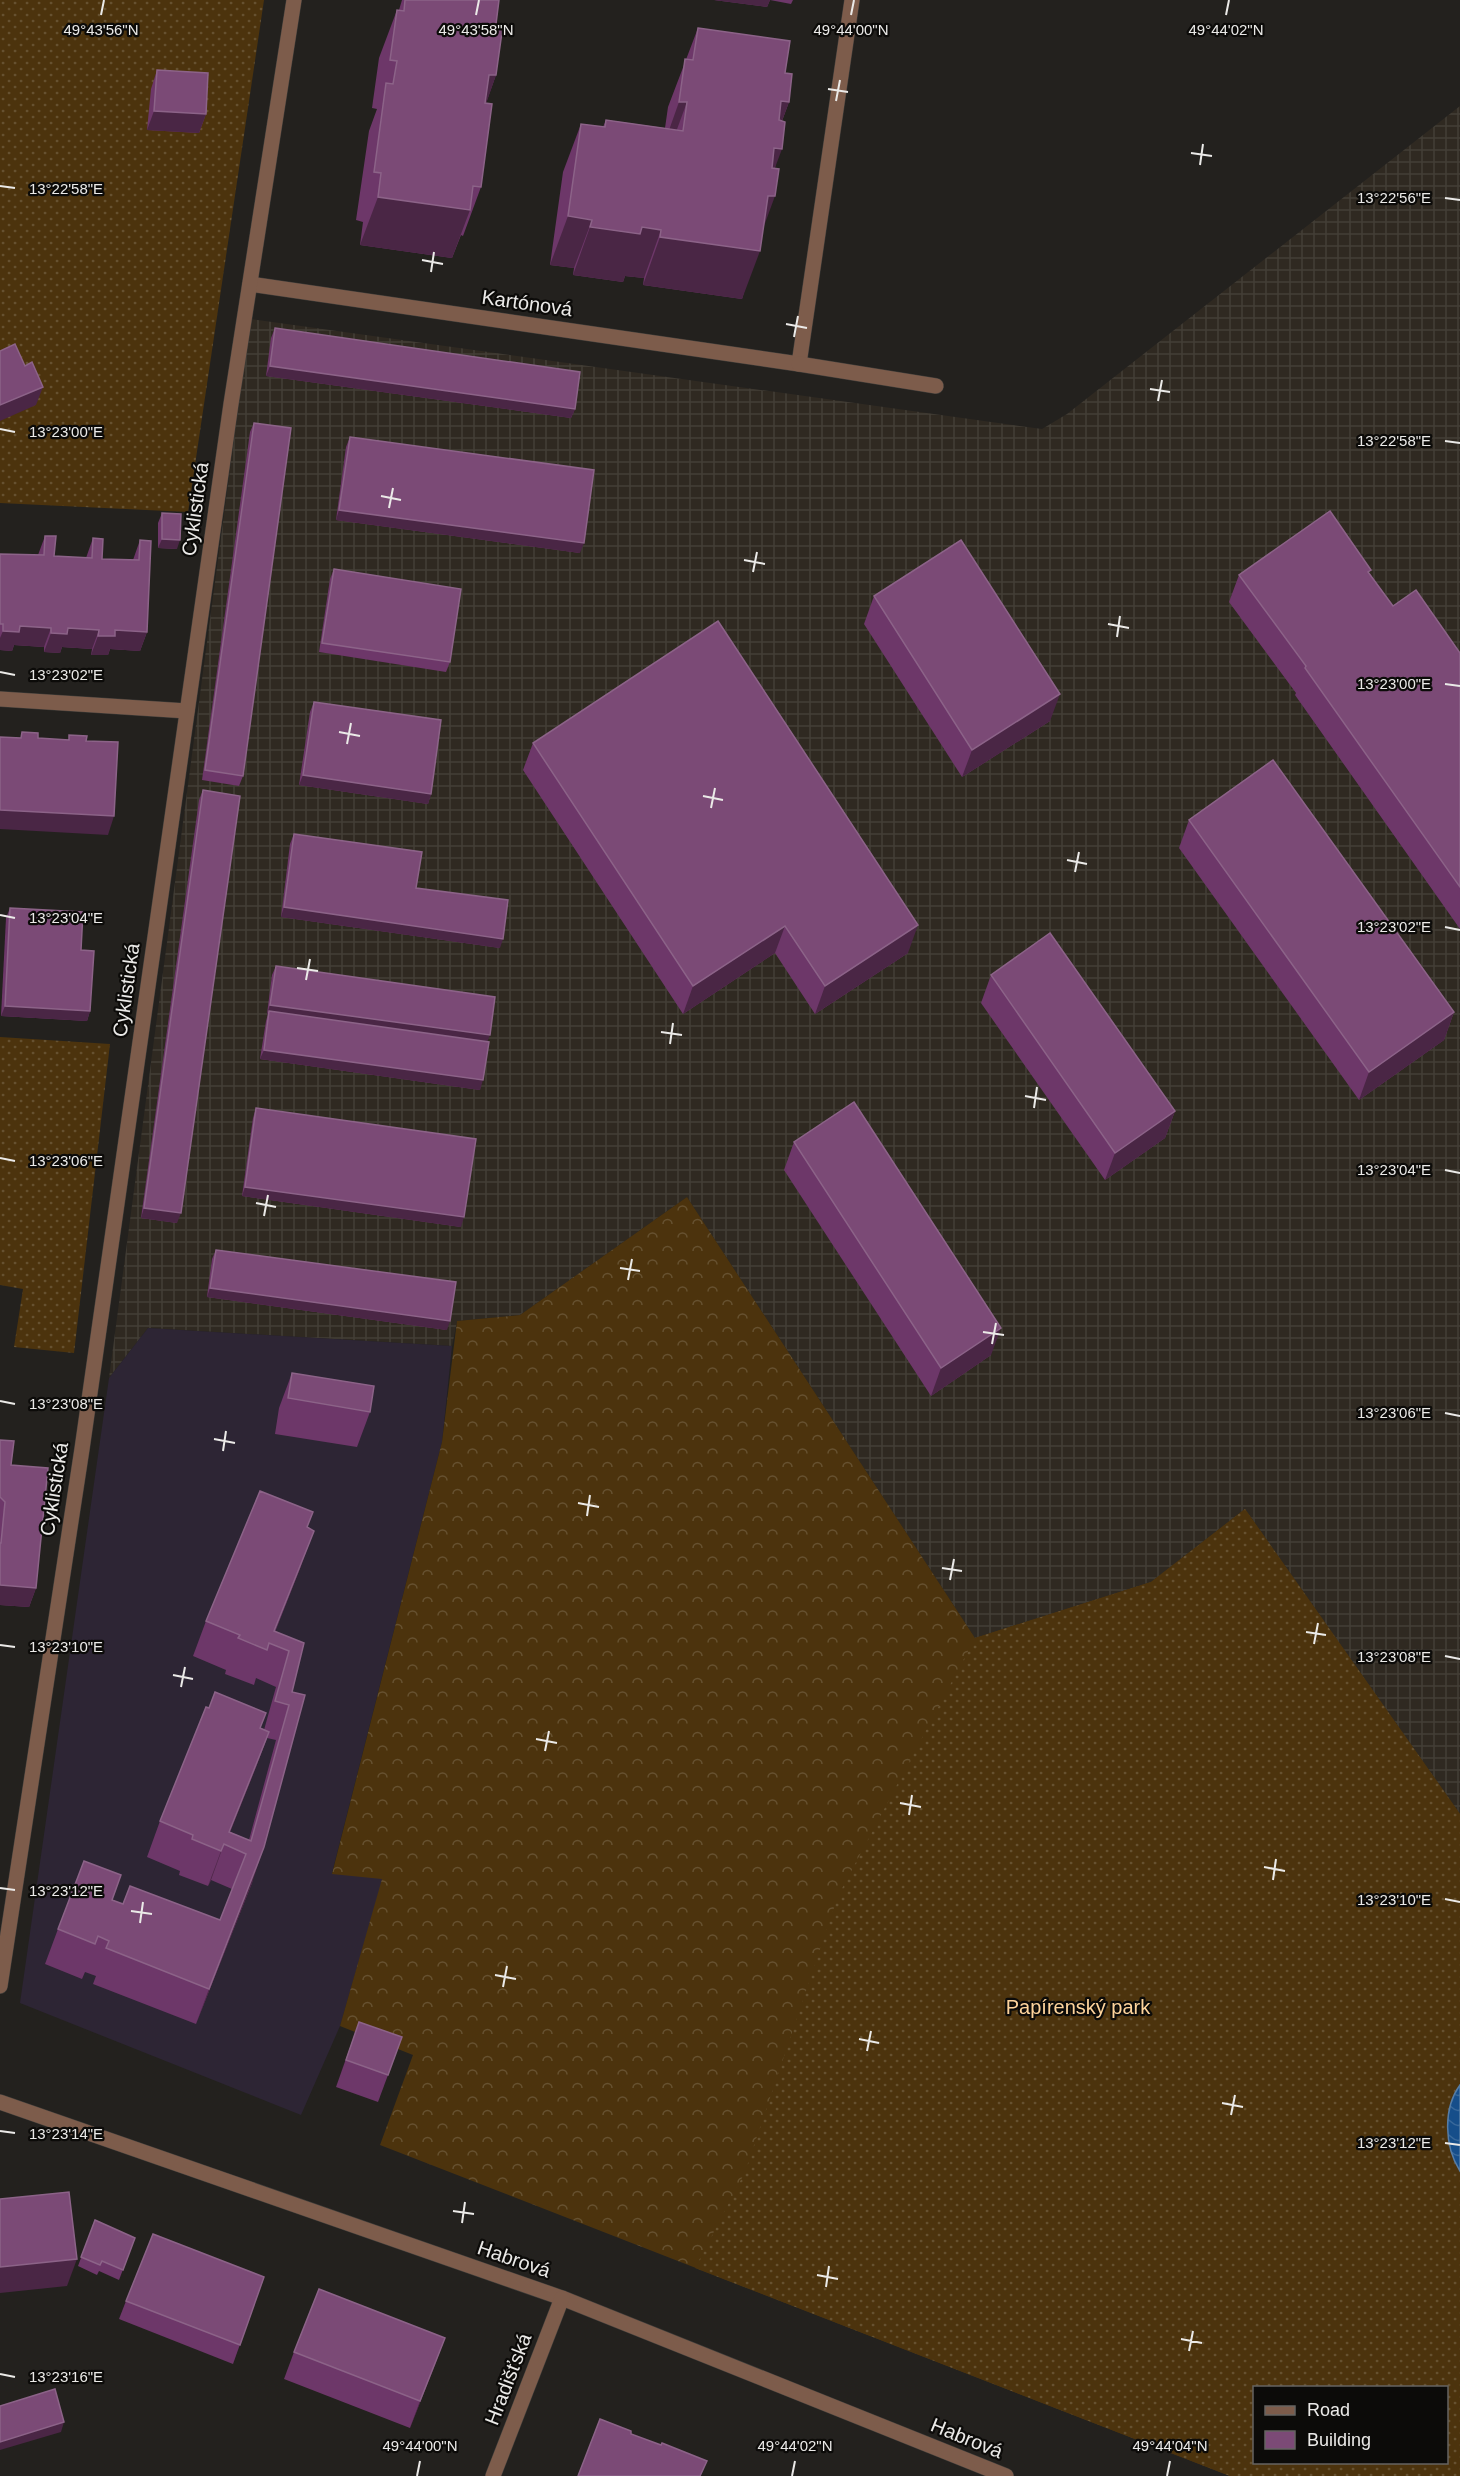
<svg xmlns="http://www.w3.org/2000/svg" width="1460" height="2476" viewBox="0 0 1460 2476" font-family="Arial,sans-serif">
<defs>
<pattern id="industrial-grid" width="8" height="8" patternUnits="userSpaceOnUse" patternTransform="scale(1.5)"><rect width="8" height="8" fill="#2f2921"/><path d="M0 4h8M4 0v8" fill="none" stroke="#433e36"/></pattern>
<pattern id="forest-crowns" width="20" height="18" patternUnits="userSpaceOnUse" patternTransform="scale(1.5)"><rect width="20" height="18" fill="#4c330d"/><path d="M2 6a3 3 0 1 1 6 0M12 15a3 3 0 1 1 6 0" fill="none" stroke="#665130"/></pattern>
<pattern id="garden-dots" width="8" height="8" patternUnits="userSpaceOnUse" patternTransform="scale(1.5)"><rect width="8" height="8" fill="#4c330d"/><path d="M2 2h.1M6 6h.1" fill="none" stroke="#665130" stroke-width="1.8" stroke-linecap="round"/></pattern>
<pattern id="water-waves" width="16" height="10" patternUnits="userSpaceOnUse" patternTransform="scale(1.5)"><rect width="16" height="10" fill="#164e8a"/><path d="M0 5q4-4 8 0t8 0" fill="none" stroke="#38689a"/></pattern>
</defs>
<rect width="100%" height="100%" fill="#23211e"/>
<polygon fill="url(#industrial-grid)" points="1460,106 1460,1814 1245,1509 1151,1582 975,1638 687,1197 520,1315 457,1321 452,1346 148,1328 109,1378 250,319 1042,429 1067,414"/>
<polygon fill="#2d2534" points="148,1328 452,1346 442,1442 332,1873 383,1878 340,2026 301,2115 20,2003 109,1378"/>
<path fill="url(#forest-crowns)" fill-rule="evenodd" d="M 687,1197 L 975,1638 L 1151,1582 L 1245,1509 L 1460,1814 L 1460,2476 L 1230,2476 L 380,2145 L 413,2055 L 340,2026 L 382,1879 L 332,1874 L 442,1442 L 457,1321 L 520,1315 ZM 1254,2388 L 1446,2388 L 1446,2462 L 1254,2462 Z"/>
<g fill="url(#garden-dots)" fill-rule="evenodd">
<polygon points="0,0 264,0 188,512 0,503"/>
<polygon points="0,1037 110,1044 74,1353 14,1347 23,1289 0,1285"/>
<path d="M 1245,1509 L 1460,1814 L 1460,2085 L 1452,2095 L 1455,2163 L 1460,2171 L 1460,2476 L 1230,2476 L 695,2268 L 745,2172 L 838,1896 L 975,1638 L 1151,1582 ZM 1254,2388 L 1446,2388 L 1446,2462 L 1254,2462 Z"/>
</g>
<path fill="url(#water-waves)" stroke="#567da6" stroke-width="1.5" d="M 1460,2085 L 1460,2171 C 1444,2146 1443,2108 1460,2085 Z"/>
<g fill="none" stroke-linecap="round" stroke-linejoin="round">
<g stroke="#3f3d3a" stroke-width="16">
<g id="street">
<polyline points="250,284 799,364 852,0"/>
<polyline points="799,364 936,386"/>
<polyline points="0,699 187,711"/>
<polyline points="0,1986 82,1449 231,404 294,0"/>
<polyline points="0,2102 562,2298 1006,2476"/>
<polyline points="493,2476 562,2298"/>
</g>
</g>
<use href="#street" stroke="#7d5c4b" stroke-width="15"/>
</g>
<g fill="#6d3769" fill-rule="evenodd">
<polygon points="402,0 499,0 496,24 496,75 486,103 481,187 463,236 461,235 452,258 360,245 363,222 356,220 369,131 377,109 372,108 379,58 397,10 399,10"/>
<polygon points="714,0 793,0 791,4 770,0 767,7"/>
<polygon points="698,28 785,73 789,102 782,121 775,168 763,228 742,299 643,285 644,278 625,276 623,282 573,275 574,268 550,265 563,172 581,124 603,127 606,120 665,128 668,107"/>
<polygon points="157,70 206,114 199,133 147,130 151,89"/>
<polygon points="275,328 575,409 571,418 266,376 271,338"/>
<polygon points="254,423 243,776 239,786 202,780 250,432"/>
<polygon points="350,437 580,553 336,520 346,447"/>
<polygon points="162,513 177,549 158,548 158,523"/>
<polygon points="45,536 54,556 86,558 93,538 102,559 133,560 140,540 147,632 140,651 110,649 108,655 91,655 92,649 62,647 60,653 44,652 44,647 14,645 12,651 0,650 0,554 38,555"/>
<polygon points="334,569 450,662 446,672 319,652 330,579"/>
<polygon points="1370,574 1393,606 1460,653 1460,929 1295,695 1296,693 1229,602 1239,575"/>
<polygon points="874,596 1050,721 962,777 864,624"/>
<polygon points="314,702 431,794 428,804 299,785 310,712"/>
<polygon points="533,743 908,953 815,1014 775,953 683,1014 523,770"/>
<polygon points="203,790 177,1223 141,1218 199,800"/>
<polygon points="1189,820 1454,1012 1444,1040 1359,1100 1179,848"/>
<polygon points="294,834 416,888 500,948 281,917 290,844"/>
<polygon points="10,908 81,950 90,1011 87,1021 1,1016 6,918"/>
<polygon points="276,966 487,1042 480,1090 260,1059 266,1021 268,1014 267,1014 272,975"/>
<polygon points="991,975 1175,1111 1165,1138 1105,1180 981,1003"/>
<polygon points="256,1108 461,1227 242,1196 253,1118"/>
<polygon points="794,1142 991,1355 931,1396 784,1170"/>
<polygon points="216,1250 447,1330 207,1297 212,1259"/>
<polygon points="292,1373 370,1412 357,1447 275,1434 279,1408"/>
<polygon points="0,1440 11,1465 36,1588 29,1607 0,1605"/>
<path d="M 307,1528 L 301,1566 L 275,1632 L 304,1643 L 292,1692 L 252,1883 L 196,2024 L 93,1984 L 96,1976 L 85,1972 L 82,1979 L 45,1964 L 58,1929 L 112,1900 L 123,1904 L 220,1920 L 232,1889 L 211,1880 L 208,1886 L 179,1875 L 180,1871 L 147,1857 L 160,1821 L 260,1728 L 264,1730 L 276,1687 L 256,1678 L 254,1685 L 225,1674 L 226,1670 L 193,1656 L 206,1621 ZM 267,1738 L 276,1740 L 249,1840 L 230,1832 L 256,1767 Z"/>
<polygon points="359,2022 402,2037 378,2102 336,2087"/>
<polygon points="95,2220 135,2238 119,2280 99,2271 97,2275 78,2266"/>
<polygon points="264,2277 233,2364 119,2319 126,2301"/>
<polygon points="445,2338 410,2428 284,2379 294,2352"/>
</g>
<g fill="#4a2645">
<polygon points="714,0 770,0 767,7"/>
<polygon points="489,75 496,75 479,124"/>
<polygon points="781,101 789,102 771,150"/>
<polygon points="679,102 687,102 669,151 662,150"/>
<polygon points="154,111 206,114 199,133 147,130"/>
<polygon points="774,148 782,149 764,197"/>
<polygon points="768,196 775,196 757,245"/>
<polygon points="378,197 470,210 452,258 360,245"/>
<polygon points="568,216 592,220 574,268 550,265"/>
<polygon points="590,227 642,227 661,230 644,278 625,276 623,282 573,275"/>
<polygon points="660,237 760,251 742,299 643,285"/>
<polygon points="270,366 575,409 571,418 266,376"/>
<polygon points="43,387 36,405 0,421 0,405"/>
<polygon points="339,510 584,543 580,553 336,520"/>
<polygon points="162,539 180,540 177,549 158,548"/>
<polygon points="20,626 51,628 44,647 14,645 12,651 0,650 0,638 3,631"/>
<polygon points="68,628 99,630 92,649 62,647 60,653 44,652 51,633"/>
<polygon points="115,630 147,632 140,651 110,649 108,655 91,655 98,636"/>
<polygon points="1060,694 1050,721 962,777 972,750"/>
<polygon points="303,775 431,794 428,804 299,785"/>
<polygon points="0,810 114,816 108,835 0,829"/>
<polygon points="284,907 503,939 500,948 281,917"/>
<polygon points="918,925 908,953 815,1014 825,986"/>
<polygon points="785,926 775,953 683,1014 693,986"/>
<polygon points="270,1005 490,1035 486,1045 269,1011 268,1014 267,1014"/>
<polygon points="5,1006 90,1011 87,1021 1,1016"/>
<polygon points="1454,1012 1444,1040 1359,1100 1369,1072"/>
<polygon points="264,1050 483,1080 480,1090 260,1059"/>
<polygon points="1175,1111 1165,1138 1105,1180 1115,1153"/>
<polygon points="245,1187 464,1217 461,1227 242,1196"/>
<polygon points="144,1208 181,1213 177,1223 141,1218"/>
<polygon points="210,1288 450,1321 447,1330 207,1297"/>
<polygon points="1001,1328 991,1355 931,1396 941,1368"/>
<polygon points="314,1531 301,1566 270,1643 274,1631"/>
<polygon points="0,1585 36,1588 29,1607 0,1605"/>
<polygon points="269,1732 256,1767 225,1845 229,1832"/>
<polygon points="224,1844 211,1880 208,1886 221,1851"/>
<polygon points="264,1847 252,1883 196,2024 209,1989"/>
<polygon points="77,2259 67,2286 0,2293 0,2267"/>
<polygon points="445,2338 435,2365 410,2428 420,2401"/>
<polygon points="64,2422 61,2432 0,2450 0,2442"/>
</g>
<g fill="#7b4a76" stroke="#8c6388" stroke-width="1.5">
<polygon points="405,0 499,0 496,24 503,25 496,75 489,75 485,103 492,104 481,187 473,186 470,210 378,197 381,173 374,172 386,83 393,84 397,61 390,60 397,10 404,11"/>
<polygon points="698,28 790,41 785,73 792,74 789,102 781,101 779,120 785,122 782,149 774,148 772,168 779,169 775,196 768,196 760,251 660,237 661,230 642,227 640,234 590,227 592,220 568,216 581,124 605,127 606,120 683,131 687,102 679,102 685,59 693,60"/>
<polygon points="157,70 208,73 206,114 154,111"/>
<polygon points="275,328 580,372 575,409 270,366"/>
<polygon points="15,344 25,366 32,362 43,387 0,405 0,351"/>
<polygon points="254,423 291,428 243,776 205,770"/>
<polygon points="350,437 594,470 584,543 339,510"/>
<polygon points="1330,511 1371,570 1368,572 1393,606 1416,590 1460,653 1460,887 1305,668 1306,666 1239,575"/>
<polygon points="162,513 181,514 180,540 162,539"/>
<polygon points="45,536 56,536 54,556 92,558 93,538 103,539 102,559 139,560 140,540 151,541 147,632 115,630 115,636 98,636 99,630 68,628 67,634 51,633 51,628 20,626 19,632 3,631 3,624 0,624 0,554 44,555"/>
<polygon points="961,540 1060,694 972,750 874,596"/>
<polygon points="334,569 461,589 450,662 322,643"/>
<polygon points="718,621 918,925 825,986 785,926 693,986 533,743"/>
<polygon points="314,702 441,720 431,794 303,775"/>
<polygon points="22,732 38,733 38,738 69,740 69,735 87,736 86,741 118,742 114,816 0,810 0,737 21,738"/>
<polygon points="1273,760 1454,1012 1369,1072 1189,820"/>
<polygon points="203,790 240,796 181,1213 144,1208"/>
<polygon points="294,834 422,852 416,888 508,900 503,939 284,907"/>
<polygon points="10,908 83,912 81,950 94,951 90,1011 5,1006"/>
<polygon points="1050,933 1175,1111 1115,1153 991,975"/>
<polygon points="276,966 495,997 490,1035 270,1005"/>
<polygon points="269,1011 489,1042 483,1080 264,1050"/>
<polygon points="854,1102 1001,1328 941,1368 794,1142"/>
<polygon points="256,1108 476,1139 464,1217 245,1187"/>
<polygon points="216,1250 456,1282 450,1321 210,1288"/>
<polygon points="292,1373 374,1386 370,1412 288,1398"/>
<polygon points="0,1440 14,1441 11,1465 48,1468 36,1588 0,1585 0,1543 1,1543 5,1502 0,1497"/>
<polygon points="260,1491 313,1512 307,1527 314,1531 274,1631 304,1643 292,1692 305,1695 264,1847 209,1989 106,1948 109,1941 98,1936 95,1944 58,1929 84,1861 121,1875 112,1900 123,1904 130,1886 220,1920 246,1854 224,1844 221,1851 192,1839 193,1835 160,1821 206,1707 209,1708 215,1692 266,1713 260,1728 269,1732 229,1832 251,1841 289,1705 275,1701 289,1651 269,1643 267,1650 238,1638 240,1635 206,1621"/>
<polygon points="359,2022 402,2037 388,2075 346,2060"/>
<polygon points="69,2192 77,2259 0,2267 0,2199"/>
<polygon points="95,2220 135,2238 123,2270 102,2261 100,2265 81,2257"/>
<polygon points="153,2234 264,2277 240,2345 126,2301"/>
<polygon points="319,2289 445,2338 420,2401 294,2352"/>
<polygon points="55,2389 64,2422 0,2442 0,2406"/>
<polygon points="600,2419 631,2431 631,2434 661,2445 662,2443 707,2461 700,2476 578,2476"/>
</g>
<path fill="none" stroke="#ebeae8" stroke-width="2" d="M 101,15 L 104,0M 476,15 L 479,0M 851,15 L 854,0M 1226,15 L 1229,0M 828,89 L 848,92M 836,101 L 840,80M 1191,153 L 1212,156M 1200,165 L 1203,144M 0,186 L 15,188M 1445,198 L 1460,200M 422,260 L 443,264M 431,272 L 434,252M 786,324 L 807,328M 794,337 L 798,316M 1150,389 L 1170,392M 1158,401 L 1162,380M 0,429 L 15,432M 1445,441 L 1460,443M 381,496 L 401,500M 389,508 L 393,488M 744,560 L 765,564M 753,572 L 757,552M 1108,624 L 1129,628M 1117,637 L 1120,616M 0,672 L 15,675M 1445,684 L 1460,686M 339,732 L 360,736M 347,744 L 351,723M 703,796 L 723,800M 711,808 L 715,788M 1067,860 L 1087,864M 1075,872 L 1079,852M 0,915 L 15,918M 1445,927 L 1460,930M 297,968 L 318,971M 306,980 L 310,959M 661,1032 L 682,1035M 670,1044 L 673,1023M 1025,1096 L 1046,1100M 1034,1108 L 1037,1087M 0,1158 L 15,1161M 1445,1170 L 1460,1173M 256,1203 L 276,1207M 264,1216 L 268,1195M 620,1268 L 640,1271M 628,1280 L 632,1259M 983,1332 L 1004,1335M 992,1344 L 996,1323M 0,1401 L 15,1404M 1445,1413 L 1460,1416M 214,1439 L 235,1443M 223,1451 L 226,1431M 578,1503 L 599,1507M 587,1516 L 590,1495M 942,1568 L 962,1571M 950,1580 L 954,1559M 1306,1632 L 1326,1635M 1314,1644 L 1318,1623M 0,1645 L 15,1647M 1445,1656 L 1460,1659M 173,1675 L 193,1679M 181,1687 L 185,1667M 536,1739 L 557,1743M 545,1751 L 549,1731M 900,1803 L 921,1807M 909,1815 L 912,1795M 1264,1867 L 1285,1871M 1273,1880 L 1276,1859M 0,1888 L 15,1890M 1445,1899 L 1460,1902M 131,1911 L 152,1914M 140,1923 L 143,1902M 495,1975 L 516,1979M 503,1987 L 507,1966M 859,2039 L 879,2043M 867,2051 L 871,2031M 1222,2103 L 1243,2107M 1231,2115 L 1235,2095M 0,2131 L 15,2133M 1445,2143 L 1460,2145M 453,2211 L 474,2214M 462,2223 L 465,2202M 817,2275 L 838,2279M 826,2287 L 829,2266M 1181,2339 L 1202,2343M 1189,2351 L 1193,2331M 0,2374 L 15,2377M 417,2476 L 420,2461M 792,2476 L 795,2461M 1167,2476 L 1170,2461"/>
<g text-anchor="middle" dominant-baseline="central" stroke-width="4.5" stroke-linejoin="round" paint-order="stroke">
<g font-size="20" fill="#ebeae8" stroke="#0c0b09">
<text transform="translate(527 303) rotate(8)">Kartónová</text>
<text transform="translate(195 509) rotate(-82)">Cyklistická</text>
<text transform="translate(126 990) rotate(-82)">Cyklistická</text>
<text transform="translate(54 1489) rotate(-81)">Cyklistická</text>
<text transform="translate(514 2259) rotate(19)">Habrová</text>
<text transform="translate(508 2379) rotate(-69)">Hradišťská</text>
<text transform="translate(967 2438) rotate(22)">Habrová</text>
</g>
<g font-size="20" fill="#fed49c" stroke="#0c0b09">
<text x="1078" y="2007">Papírenský park</text>
</g>
</g>
<g font-size="15" text-anchor="middle" fill="#ebeae8" stroke="#0c0b09" stroke-width="4.5" stroke-linejoin="round" paint-order="stroke">
<text x="101" y="35">49°43'56"N</text>
<text x="476" y="35">49°43'58"N</text>
<text x="851" y="35">49°44'00"N</text>
<text x="1226" y="35">49°44'02"N</text>
<text x="66" y="194">13°22'58"E</text>
<text x="1394" y="203">13°22'56"E</text>
<text x="66" y="437">13°23'00"E</text>
<text x="1394" y="446">13°22'58"E</text>
<text x="66" y="680">13°23'02"E</text>
<text x="1394" y="689">13°23'00"E</text>
<text x="66" y="923">13°23'04"E</text>
<text x="1394" y="932">13°23'02"E</text>
<text x="66" y="1166">13°23'06"E</text>
<text x="1394" y="1175">13°23'04"E</text>
<text x="66" y="1409">13°23'08"E</text>
<text x="1394" y="1418">13°23'06"E</text>
<text x="66" y="1652">13°23'10"E</text>
<text x="1394" y="1662">13°23'08"E</text>
<text x="66" y="1896">13°23'12"E</text>
<text x="1394" y="1905">13°23'10"E</text>
<text x="66" y="2139">13°23'14"E</text>
<text x="1394" y="2148">13°23'12"E</text>
<text x="66" y="2382">13°23'16"E</text>
<text x="420" y="2451">49°44'00"N</text>
<text x="795" y="2451">49°44'02"N</text>
<text x="1170" y="2451">49°44'04"N</text>
</g>
<rect x="1253" y="2386" width="195" height="78" fill="#0c0b09" stroke="#656462" stroke-width="1.5"/>
<rect x="1265" y="2406" width="30" height="9" fill="#7d5c4b" stroke="#656462" stroke-width="1.5"/>
<text x="1307" y="2416" font-size="18" fill="#ebeae8">Road</text>
<rect x="1265" y="2431" width="30" height="18" fill="#7b4a76" stroke="#656462" stroke-width="1.5"/>
<text x="1307" y="2446" font-size="18" fill="#ebeae8">Building</text>
</svg>
